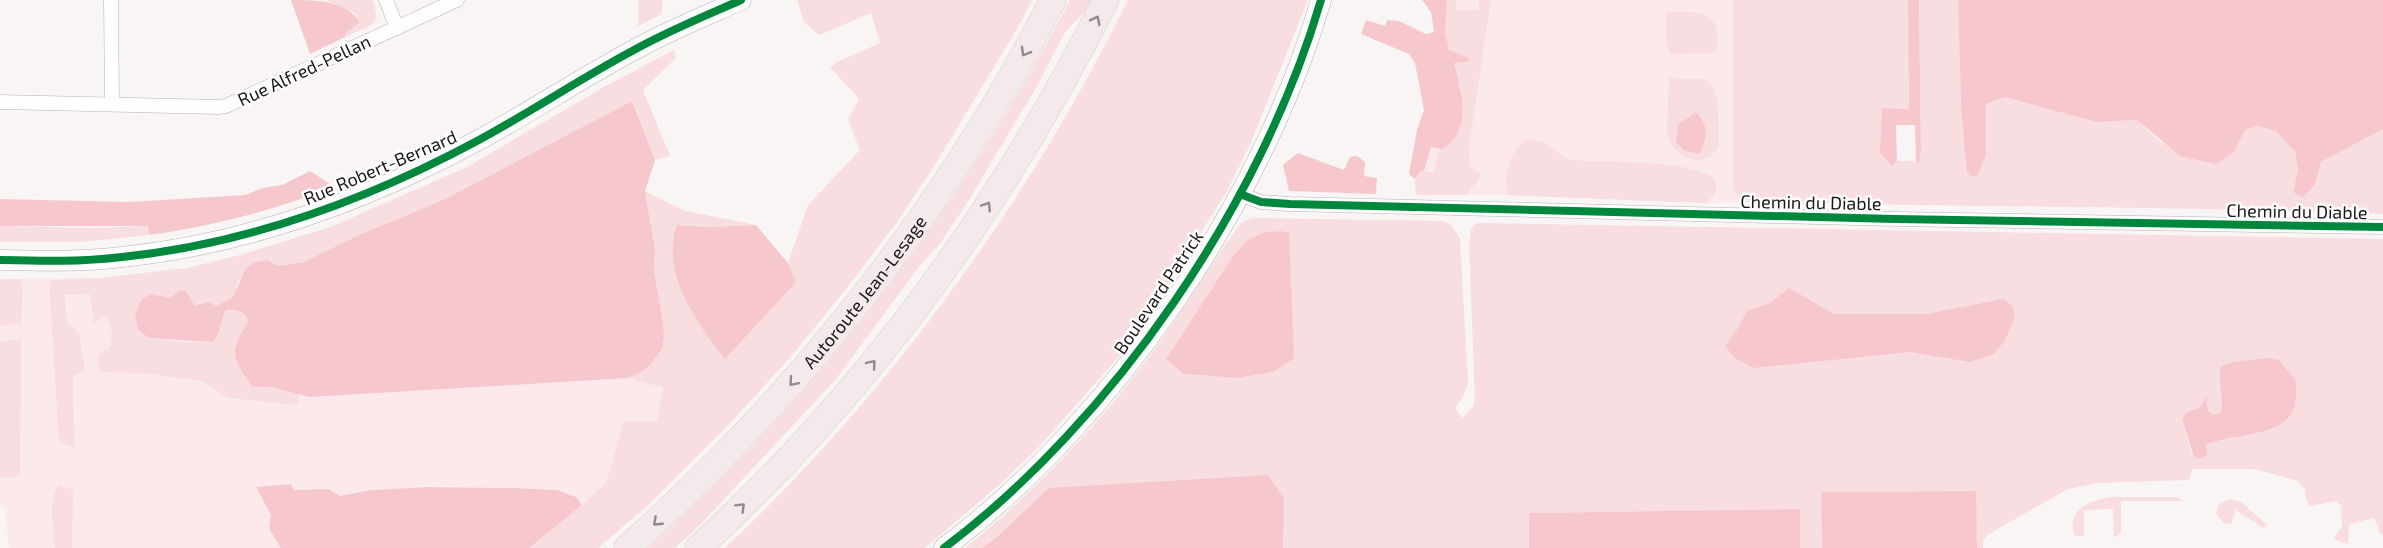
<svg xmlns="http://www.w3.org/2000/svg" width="2383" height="548" viewBox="0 0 2383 548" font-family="'Exo 2',sans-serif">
<rect width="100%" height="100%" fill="#faf5f5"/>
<g fill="#fbe9ec">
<polygon points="1448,0 1733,0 1733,188 1741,202 1704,203 1508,195 1416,195 1415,179 1422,168"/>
<polygon points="187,268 569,381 628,378 663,388 657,421 624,421 606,483 582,505 576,497 557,490 438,486 371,490 340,496 328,489 293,490 291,484 256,488 271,515 269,530 281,548 9,548 5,508 0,505 0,279 100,278"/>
</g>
<g fill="#f8dde1" fill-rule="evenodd">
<polygon points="326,0 373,0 377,18 370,26 345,37 347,32 360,22 354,13"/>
<polygon points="638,0 662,0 662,14 638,26"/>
<polygon points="797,0 1032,0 1021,22 938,160 897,222 846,289 788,360 731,422 647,506 598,548 529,548 582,505 606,483 624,421 657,421 663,388 628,378 640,373 651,364 662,349 661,309 654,272 655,249 645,191 685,211 756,225 708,227 677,225 796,282 788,263 808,205 860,150 848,120 859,99 830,67 837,62 880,43 871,13 819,35 804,22"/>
<path d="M 1070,0 L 1091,0 L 1086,10 L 1065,32 L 1036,88 L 967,203 L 941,242 L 919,267 L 836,379 L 699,526 L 675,548 L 648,548 C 822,390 961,209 1070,0 Z"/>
<path d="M 1128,0 L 1308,0 L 1249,147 L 1226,193 L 1154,306 L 1121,354 L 1037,449 L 1000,484 L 925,548 L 725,548 C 891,392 1027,204 1128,0 Z"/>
<path d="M 1447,0 L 1456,0 L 1456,10 L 1478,10 L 1479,0 L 1491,0 L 1469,147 L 1470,167 L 1481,174 C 1478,183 1471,186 1467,195 L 1416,195 L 1415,179 L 1421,170 L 1433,173 L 1440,149 L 1462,91 L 1454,63 L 1468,62 L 1449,51 L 1445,33 Z"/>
<path d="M 1733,0 L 1908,0 L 1909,109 L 1882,108 L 1892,166 L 1897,161 L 1916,161 L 1918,164 L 1921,152 L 1919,0 L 1958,0 L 1961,106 L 1986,155 L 1986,104 L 2005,97 L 2096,122 L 2137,120 L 2162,143 L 2234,152 L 2245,130 L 2258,126 L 2276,131 L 2295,152 L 2298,169 L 2293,192 L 2315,185 L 2321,162 L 2383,129 L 2383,214 C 2169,206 1955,207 1741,202 L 1733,188 Z"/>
<path d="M 1666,12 C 1699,12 1721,8 1717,49 L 1713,53 L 1671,54 L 1666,44 Z"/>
<path d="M 674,50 L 676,58 L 643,90 L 670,156 L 655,160 L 632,101 L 445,199 L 359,235 L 304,262 L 278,266 L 268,260 L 238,281 L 233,297 L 217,306 L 208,302 L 195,306 L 186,291 L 170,298 L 151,295 L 138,330 L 149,338 L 183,342 L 213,342 C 221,332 220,321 226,310 L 236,310 L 245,314 L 248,322 L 235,361 L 252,387 C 269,387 284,389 300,395 L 297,405 L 228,398 L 202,381 L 141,373 L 101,372 L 97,360 L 100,352 L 110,348 C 112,336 114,325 105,317 L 94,323 L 90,294 L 65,295 L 66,321 L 79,333 L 85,371 L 73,376 L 74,448 L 59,441 L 49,283 L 52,280 L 100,278 L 187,268 L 244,254 L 333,226 L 467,167 L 602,88 Z"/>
<polygon points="1669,78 1703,79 1713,87 1718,101 1719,147 1711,156 1702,160 1686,158 1674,148 1667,136"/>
<path d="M 1528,139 C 1532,140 1538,141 1542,142 C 1553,147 1562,159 1573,160 C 1597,163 1715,158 1716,185 C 1717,194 1711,199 1704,203 L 1508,195 C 1502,175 1510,149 1528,139 Z"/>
<path d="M 1252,218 L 1442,221 L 1450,224 L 1460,238 L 1468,384 L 1462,398 L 1455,408 L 1462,418 L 1472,408 L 1475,400 L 1469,243 L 1471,229 L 1477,223 L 2383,239 L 2383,534 L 2381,535 L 2374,518 L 2349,524 L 2348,544 L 2333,539 L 2342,527 L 2341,506 L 2336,501 L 2310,506 L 2306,499 L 2305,489 L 2298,481 L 2254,469 L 2192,469 L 2189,480 L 2097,483 L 2068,489 L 1989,534 L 1983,540 L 1983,548 L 1977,548 L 1975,491 L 1821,492 L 1822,548 L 1800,548 L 1799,509 L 1530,513 L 1529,548 L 1283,548 L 1284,499 L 999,535 L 982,548 L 965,548 C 1033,493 1093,431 1146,361 C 1180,316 1208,267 1242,222 ZM 1281,231 L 1273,372 L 1237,378 L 1183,374 L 1166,359 L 1233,256 L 1247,240 L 1265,232 ZM 2232,362 L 2296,401 C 2294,405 2294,411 2291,414 C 2279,433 2234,438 2213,441 L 2205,444 L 2192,454 L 2182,419 L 2186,413 L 2199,408 L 2207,396 L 2208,411 L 2213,415 L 2220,413 C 2225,398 2217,382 2221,367 Z"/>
<polygon points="0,226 90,228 148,226 149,235 79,242 0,242"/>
<polygon points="0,279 21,279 23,288 21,324 0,325"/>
<polygon points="21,339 20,473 14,477 0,477 0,342"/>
<path d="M 60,485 L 73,490 L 72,548 L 55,548 C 54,533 47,495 60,485 Z"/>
<path d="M 2110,497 L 2177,497 L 2183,501 L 2121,501 L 2121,532 L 2116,537 L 2114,536 L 2113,509 L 2084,510 L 2084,536 L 2075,536 C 2064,511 2091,500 2110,497 Z"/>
<polygon points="2229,499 2241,502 2267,525 2263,528 2236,510 2231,524 2223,523 2216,513 2219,504"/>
</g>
<g fill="#f6c8ce">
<path d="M 291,0 C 316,0 345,0 360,22 L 347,32 L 345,37 L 310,54 Z"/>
<path d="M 1422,0 L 1447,0 L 1445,33 L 1449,50 L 1469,58 L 1468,62 L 1454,63 C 1462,93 1473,131 1442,149 L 1431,147 L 1424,171 L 1421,170 L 1415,179 L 1409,174 L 1417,130 L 1424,110 L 1415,63 L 1409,54 L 1361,34 L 1366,20 L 1385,26 L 1387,20 L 1399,21 L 1426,34 L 1434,32 L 1431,12 Z"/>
<polygon points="1908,0 1919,0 1921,152 1918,165 1916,161 1915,125 1896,125 1897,161 1892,166 1880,153 1882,108 1909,109"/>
<polygon points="1958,0 2383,0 2383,129 2321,162 2315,185 2303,197 2293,192 2298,169 2295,152 2276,131 2258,126 2245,130 2234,152 2216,164 2180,156 2137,120 2096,122 2005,97 1986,104 1986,155 1978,175 1972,177 1967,173 1961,106"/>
<path d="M 632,101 L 655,160 L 645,191 L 655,249 L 654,272 L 661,309 L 664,336 L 662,349 L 651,364 L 640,373 L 628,378 L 310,397 L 270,387 L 252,387 C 232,356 228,355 248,322 L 245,314 L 236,310 L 226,310 C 220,321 221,332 213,342 L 149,338 L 138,330 L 135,314 L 142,299 L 151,294 L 170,298 L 180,290 L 186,291 L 195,306 L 208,302 L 217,306 L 233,297 L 245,270 L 255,262 L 268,260 L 278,266 L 304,262 L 359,235 L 445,199 Z"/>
<path d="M 1696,112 C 1710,128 1707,135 1700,154 L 1683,150 L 1676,141 L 1678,125 Z"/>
<polygon points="1298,153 1344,170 1350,157 1357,156 1365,162 1364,176 1377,178 1376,194 1289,191 1283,165"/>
<path d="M 310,171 L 330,184 L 331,188 C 272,211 212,226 149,235 L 148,226 L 0,226 L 0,199 L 129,202 L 245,195 L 263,188 L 282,185 Z"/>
<path d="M 677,225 L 708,227 L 756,225 L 788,263 L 796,282 L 725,359 C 697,323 660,273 677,225 Z"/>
<polygon points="1281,231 1289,233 1294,358 1273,372 1237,378 1183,374 1166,359 1233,256 1247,240 1265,232"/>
<polygon points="1789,288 1834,314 1927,314 2003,299 2012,305 2015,317 2005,340 1994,354 1970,362 1910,352 1753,368 1735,358 1725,346 1738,328 1747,311 1770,303"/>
<path d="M 2267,358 L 2279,360 L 2296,381 C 2296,391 2297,404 2292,413 C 2279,436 2228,436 2206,444 L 2207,455 L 2200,459 L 2194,457 L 2182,419 L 2186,413 L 2199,408 L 2207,396 L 2208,411 L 2213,415 L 2220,413 C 2225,398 2217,382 2221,366 L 2232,362 Z"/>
<polygon points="1268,475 1284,499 1283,548 982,548 999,535 1049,488"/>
<polygon points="291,484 294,490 328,489 340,496 371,490 427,487 513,488 557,490 576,497 582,505 529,548 281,548 269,529 271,515 256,487"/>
<polygon points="1976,491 1977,548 1822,548 1821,492"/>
<polygon points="1800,509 1800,548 1529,548 1529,513"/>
</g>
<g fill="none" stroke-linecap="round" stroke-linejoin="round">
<g stroke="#b7b1b2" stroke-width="15">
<g id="street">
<polyline points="111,0 112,104"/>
<polyline points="386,0 397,28"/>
<polyline points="0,102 218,107 226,106 457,0"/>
<polyline points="1240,194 1261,202 1290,204 1895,219 2383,227"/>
</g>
</g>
<g stroke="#b7b1b2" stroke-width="21">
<g id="secondary">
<path d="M 0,260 C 41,261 81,262 122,257 C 247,244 367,200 477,141 C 531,112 581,78 634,50 C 668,31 705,16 741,0"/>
<path d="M 944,548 C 1113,421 1262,203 1321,0"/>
</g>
</g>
<g stroke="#d4d1d1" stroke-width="27">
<g id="highway">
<path id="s1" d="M 627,548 C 802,392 946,208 1053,0"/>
<path d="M 698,548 C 868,393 1003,204 1106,0"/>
</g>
</g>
<use href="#street" stroke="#fefefe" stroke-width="14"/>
<use href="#secondary" stroke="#fefefe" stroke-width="20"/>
<use href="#highway" stroke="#f4e9eb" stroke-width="26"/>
<g stroke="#fff" stroke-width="11">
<g id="cycleway">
<polyline points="1240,194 1261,202 1290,204 1895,219 2383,227"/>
<path d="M 0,260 C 41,261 81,262 122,257 C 247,244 367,200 477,141 C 531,112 581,78 634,50 C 668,31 705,16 741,0"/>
<path d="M 944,548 C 1113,421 1262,203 1321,0"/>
</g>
</g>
<use href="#cycleway" stroke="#00873e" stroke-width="8"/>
</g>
<defs><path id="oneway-chevron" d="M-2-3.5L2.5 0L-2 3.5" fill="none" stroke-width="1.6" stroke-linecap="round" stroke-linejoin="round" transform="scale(1.5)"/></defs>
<g stroke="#938a8c">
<use href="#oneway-chevron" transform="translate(1096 20) rotate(-63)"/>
<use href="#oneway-chevron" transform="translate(1025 52) rotate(120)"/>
<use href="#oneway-chevron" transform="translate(987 206) rotate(-57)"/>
<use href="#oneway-chevron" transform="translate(872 364) rotate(-50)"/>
<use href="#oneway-chevron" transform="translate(793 382) rotate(131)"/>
<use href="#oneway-chevron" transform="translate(741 507) rotate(-45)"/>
<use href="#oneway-chevron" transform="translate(657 522) rotate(137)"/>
</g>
<g text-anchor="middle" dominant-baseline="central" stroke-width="5" stroke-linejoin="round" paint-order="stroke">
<g font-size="18" fill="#1c1617" stroke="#fff">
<text transform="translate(304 70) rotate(-25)">Rue Alfred-Pellan</text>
<text transform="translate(380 167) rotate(-23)">Rue Robert-Bernard</text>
<text transform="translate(1811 202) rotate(1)">Chemin du Diable</text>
<text transform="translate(2297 211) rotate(1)">Chemin du Diable</text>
<text stroke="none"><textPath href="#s1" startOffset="350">Autoroute Jean-Lesage</textPath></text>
<text transform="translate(1158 292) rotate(-56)">Boulevard Patrick</text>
</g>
</g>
</svg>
